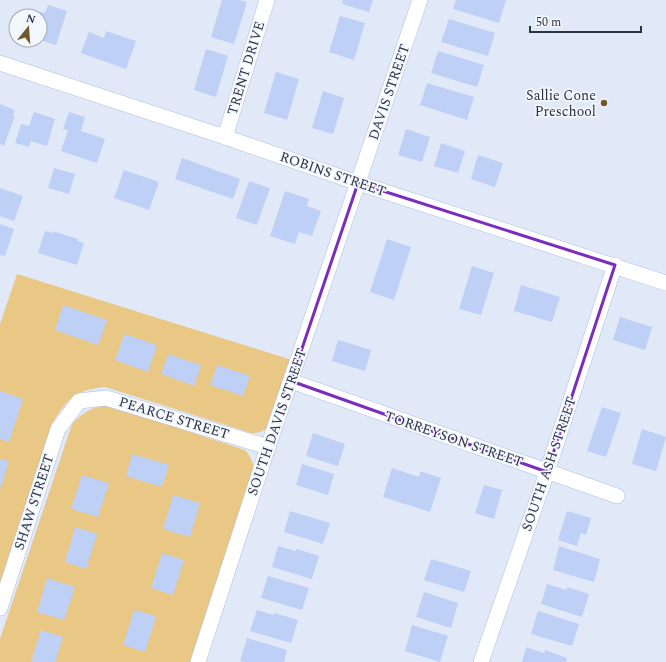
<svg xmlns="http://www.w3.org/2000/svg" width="666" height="662" viewBox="0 0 666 662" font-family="Spectral,serif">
<rect width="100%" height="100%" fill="#e1e9f8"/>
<g fill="#e8c884">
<path d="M 17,274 L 292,360 L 269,426 C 263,432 259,433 251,433 L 105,387 C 79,389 66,399 54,421 L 0,585 L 0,324 Z"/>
<path d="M 108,405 L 245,450 C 251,457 253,462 255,472 L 192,662 L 0,662 L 0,639 L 72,424 C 83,412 92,407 108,405 Z"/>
</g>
<g fill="#bed0f5">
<polygon points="222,0 240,0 247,2 234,44 211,37"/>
<polygon points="343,0 373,0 369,12 342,4"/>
<polygon points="456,0 506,0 499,23 453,9"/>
<polygon points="48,5 67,11 56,45 40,40 40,16 39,16 40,12 45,13"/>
<polygon points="340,16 365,23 354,60 329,52"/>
<polygon points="449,19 495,33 488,56 441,42"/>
<polygon points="106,31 136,41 126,69 81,53 89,32 104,38"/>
<polygon points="206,49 228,56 216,97 194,90"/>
<polygon points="438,51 484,65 477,87 431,73"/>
<polygon points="276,72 299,79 287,120 264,113"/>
<polygon points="427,83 474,97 467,120 420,105"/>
<polygon points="323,91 344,98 333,134 312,128"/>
<polygon points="0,104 15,110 13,115 15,116 4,146 0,144"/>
<polygon points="34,112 55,119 47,146 31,141 29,147 15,143 21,124 29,126"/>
<polygon points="69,112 85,117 81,131 105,139 97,163 61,151 68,130 63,129"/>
<polygon points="406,129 430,137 422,162 398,155"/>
<polygon points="441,143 465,151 458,173 434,166"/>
<polygon points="478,155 503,163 495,187 471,179"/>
<polygon points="182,158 240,179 233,199 175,179"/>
<polygon points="54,168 75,174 69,194 48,188"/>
<polygon points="124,170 159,182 149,210 114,198"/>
<polygon points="249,181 270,188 257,225 236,218"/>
<polygon points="0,188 23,196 14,221 0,216"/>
<polygon points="285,191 309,199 307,206 321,211 312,236 299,232 295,244 270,236"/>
<polygon points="0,224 14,229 5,256 0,255"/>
<polygon points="45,231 53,233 53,231 78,239 77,241 84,243 77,265 38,253"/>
<polygon points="387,239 411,247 394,300 370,292"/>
<polygon points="472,266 494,273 481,315 459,309"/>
<polygon points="521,285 560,297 552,322 514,311"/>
<polygon points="63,305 107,320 98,345 55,330"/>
<polygon points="620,317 652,327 645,350 613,340"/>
<polygon points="124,334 157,345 148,372 115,360"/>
<polygon points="338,340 371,350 365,371 332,361"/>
<polygon points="168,354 201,365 194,386 161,374"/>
<polygon points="217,365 250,376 243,396 210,385"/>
<polygon points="0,391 23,399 9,442 0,439"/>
<polygon points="602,407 621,413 606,457 587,451"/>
<polygon points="642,429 666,437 656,471 632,464"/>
<polygon points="313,433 345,444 338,466 306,456"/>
<polygon points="132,454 169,465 162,487 126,476"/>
<polygon points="0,459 9,461 0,489"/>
<polygon points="302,464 334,474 328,495 296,485"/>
<polygon points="392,468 419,477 420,471 441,478 430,512 383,497"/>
<polygon points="82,475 109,483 98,517 71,509"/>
<polygon points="484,485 502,490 494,519 475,513"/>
<polygon points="173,495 200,503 190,537 163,529"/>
<polygon points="290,511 330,523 323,544 284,532"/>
<polygon points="567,511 591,518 586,535 581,533 577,546 558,540"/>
<polygon points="75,527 97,534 86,569 65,562"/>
<polygon points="278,546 296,551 297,549 319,556 312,579 272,567"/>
<polygon points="559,546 600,559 594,582 553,570"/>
<polygon points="162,553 184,560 173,595 151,588"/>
<polygon points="431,559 471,571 464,592 424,580"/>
<polygon points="268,576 309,588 302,610 261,598"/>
<polygon points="47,578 75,587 64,620 37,612"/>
<polygon points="547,584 566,590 567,587 589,594 582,617 541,604"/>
<polygon points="424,592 458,603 451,628 416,617"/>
<polygon points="134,610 156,616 145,652 123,645"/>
<polygon points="257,610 274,615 275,613 298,620 291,643 250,631"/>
<polygon points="538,611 579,624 572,646 531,634"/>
<polygon points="412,625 448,636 440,662 405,651"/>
<polygon points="41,630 63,637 55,662 31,662"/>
<polygon points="247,638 287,650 284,662 244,662 240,661"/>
<polygon points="526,647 544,653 545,650 567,658 566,662 522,662"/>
</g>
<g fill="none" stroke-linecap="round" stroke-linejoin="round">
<g stroke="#adbee3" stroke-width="16">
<g id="minor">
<polyline points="0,63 225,137 358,183 666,283"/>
<polyline points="225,137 267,0"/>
<polyline points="291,381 617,496"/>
<polyline points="0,608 58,429 79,401 106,398 268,447"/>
<polyline points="198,662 268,447 420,0"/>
<polyline points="481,662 547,472 615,265"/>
</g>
</g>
<use href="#minor" stroke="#fff" stroke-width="15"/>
</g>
<path fill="none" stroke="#7b2cbf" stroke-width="3" stroke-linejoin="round" d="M 358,183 L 615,265 L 547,472 L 291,381 Z"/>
<circle fill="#6f5929" stroke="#f2f6fd" stroke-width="1.5" cx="604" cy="103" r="4"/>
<g text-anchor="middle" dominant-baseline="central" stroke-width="3.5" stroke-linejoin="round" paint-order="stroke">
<g font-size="14" fill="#2c3241" stroke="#f2f6fd">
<text transform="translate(246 68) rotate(-73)">TRENT DRIVE</text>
<text transform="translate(389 92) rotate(-71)">DAVIS STREET</text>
<text transform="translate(333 174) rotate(19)">ROBINS STREET</text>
<text transform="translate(174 418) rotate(17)">PEARCE STREET</text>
<text transform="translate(277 422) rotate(-71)">SOUTH DAVIS STREET</text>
<text transform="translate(454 439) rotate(19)">TORREYSON STREET</text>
<text transform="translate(549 464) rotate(-71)">SOUTH ASH STREET</text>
<text transform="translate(34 502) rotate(-72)">SHAW STREET</text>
</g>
<g font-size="14" fill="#2c3241" stroke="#f2f6fd" text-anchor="end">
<text x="596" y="95">Sallie Cone<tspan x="596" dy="16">Preschool</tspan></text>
</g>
</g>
<g transform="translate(28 28) rotate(17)"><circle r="19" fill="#f2f6fd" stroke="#a3a8b2"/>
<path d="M0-3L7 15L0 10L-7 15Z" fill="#6f5929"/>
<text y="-6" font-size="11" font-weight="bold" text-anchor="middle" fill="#2c3241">N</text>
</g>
<path d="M530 26v6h111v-6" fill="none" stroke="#2c3241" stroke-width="2"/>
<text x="536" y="26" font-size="12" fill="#2c3241" stroke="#f2f6fd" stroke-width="3" paint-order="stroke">50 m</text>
</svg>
